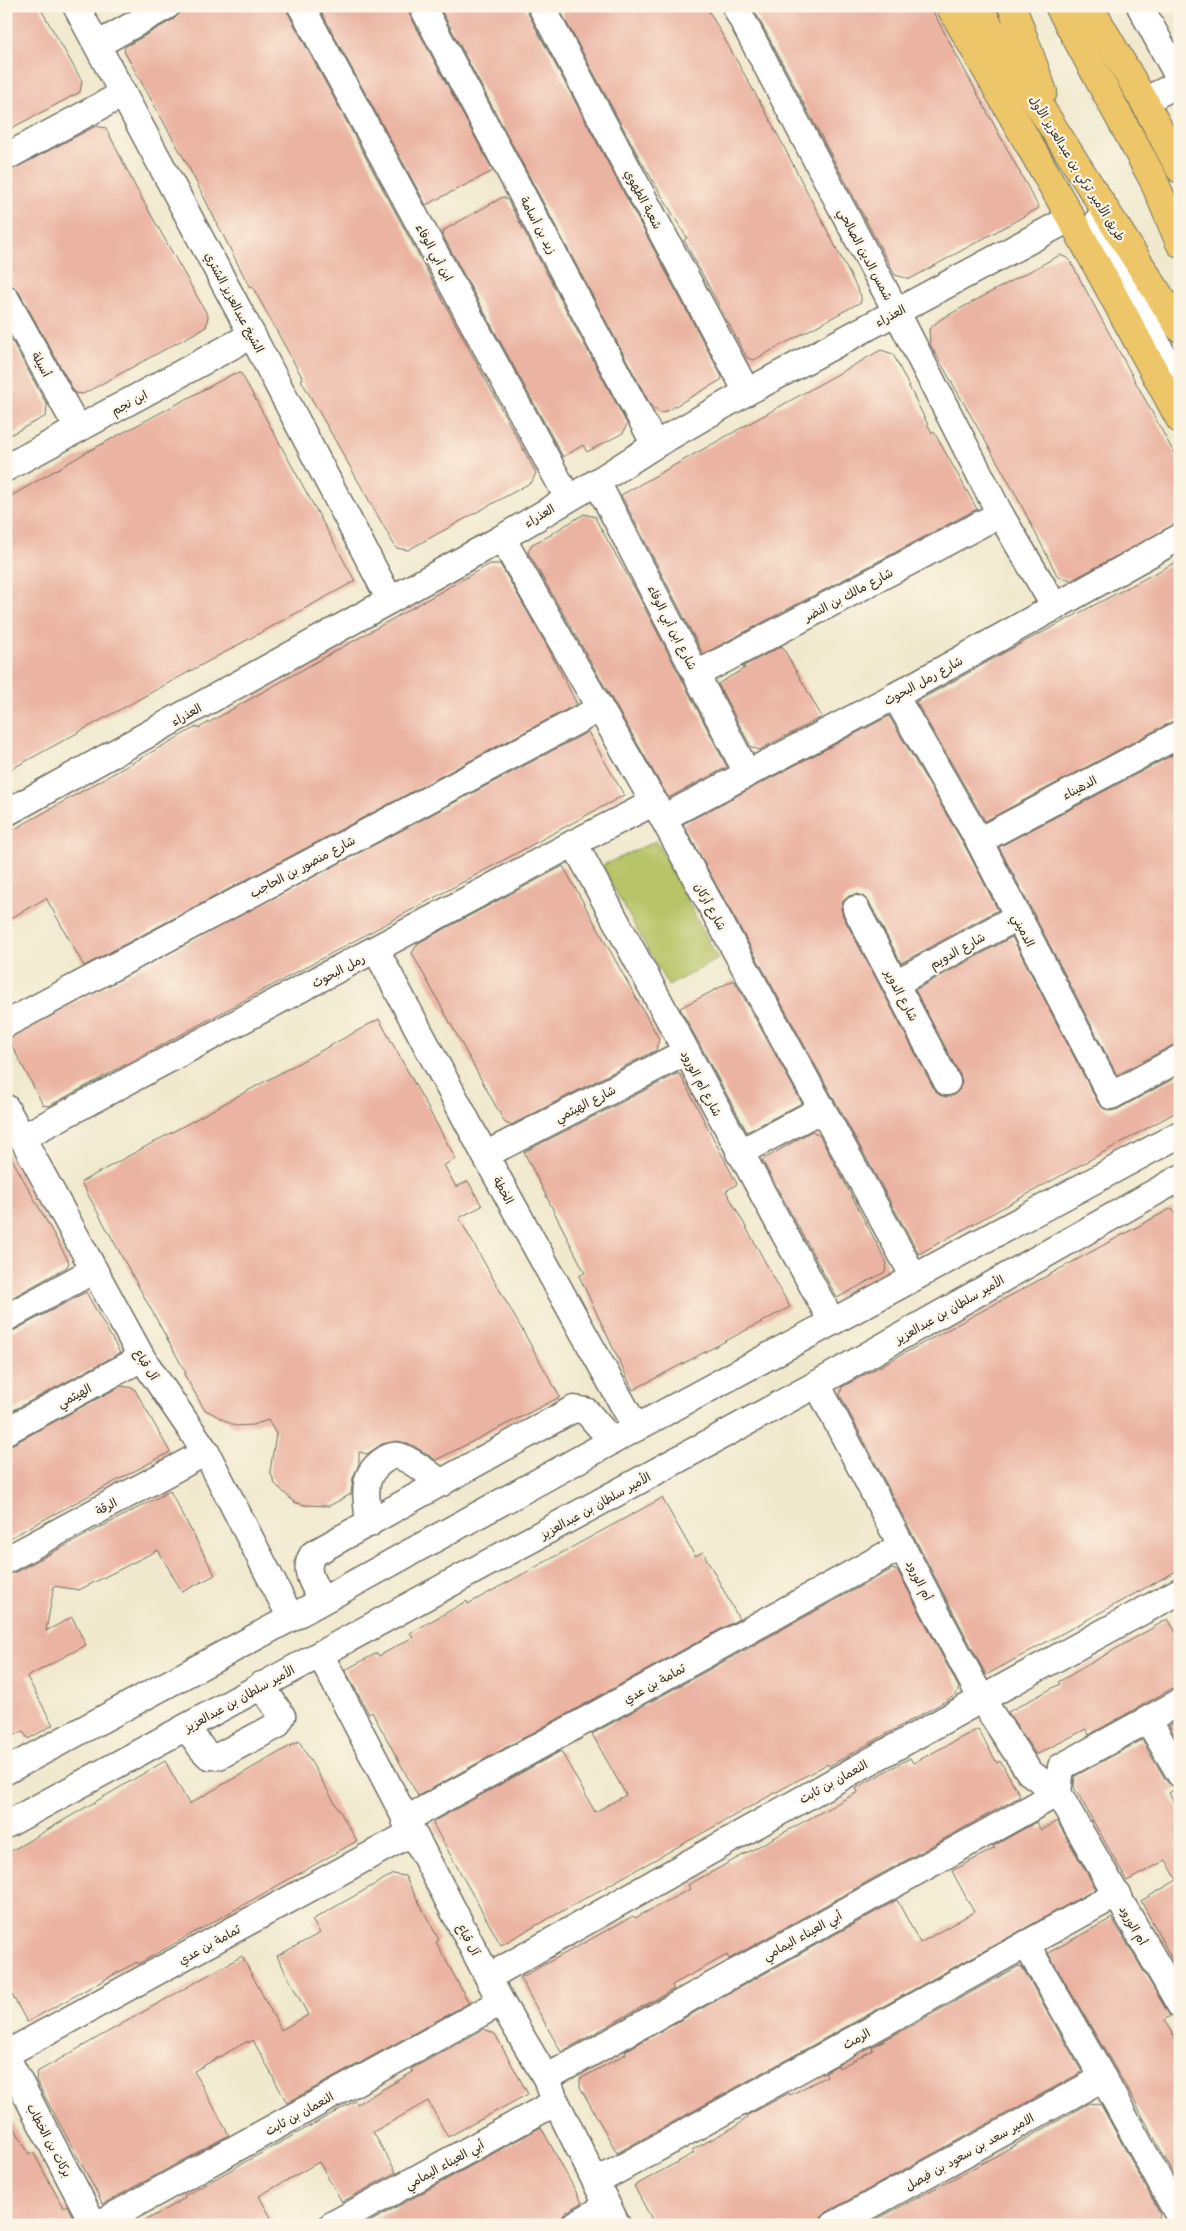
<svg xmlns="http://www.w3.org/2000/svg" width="1186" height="2231" viewBox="0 0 1186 2231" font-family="Mali,'Playpen Sans Arabic',sans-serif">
<rect width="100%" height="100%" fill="#fcf5e5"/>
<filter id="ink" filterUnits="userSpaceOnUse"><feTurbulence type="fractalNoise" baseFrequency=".02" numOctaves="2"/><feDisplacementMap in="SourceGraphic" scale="10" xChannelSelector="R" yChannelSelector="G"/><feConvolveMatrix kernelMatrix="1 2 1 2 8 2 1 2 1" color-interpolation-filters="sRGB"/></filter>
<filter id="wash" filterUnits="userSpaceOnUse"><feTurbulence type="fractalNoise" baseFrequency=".0096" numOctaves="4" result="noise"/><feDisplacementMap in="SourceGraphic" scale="20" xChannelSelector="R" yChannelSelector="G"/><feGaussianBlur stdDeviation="1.12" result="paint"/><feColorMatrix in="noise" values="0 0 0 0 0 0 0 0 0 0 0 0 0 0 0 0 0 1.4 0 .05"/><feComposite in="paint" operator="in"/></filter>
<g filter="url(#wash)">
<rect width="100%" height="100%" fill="#f0e9ce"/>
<polygon fill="#b7c567" stroke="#717849" points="656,841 718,959 668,986 605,872 603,865"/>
<g id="blocks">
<g fill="#ebb4a2">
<polygon points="6,6 39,6 82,81 80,92 6,131"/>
<polygon points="193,6 286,6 288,13 536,473 532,482 408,550 396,548 301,380 303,379 252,286 250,288 187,164 124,51 125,47 174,19 180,13"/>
<polygon points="318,6 405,6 493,171 426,205"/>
<polygon points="439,6 524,6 722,377 721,380 663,413 652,408"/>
<polygon points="565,6 706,6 770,120 861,296 861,302 754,360 747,358 684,240 687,238 641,161 562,14"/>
<polygon points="752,6 930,6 1039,208 910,279 895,275"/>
<polygon points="96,126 106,128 136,188 208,316 206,327 83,394 75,393 19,292 13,286 6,284 6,173"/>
<polygon points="503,197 507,199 627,424 623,433 587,452 583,445 563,457 443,236 444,230"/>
<polygon points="1060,255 1069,259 1180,464 1180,522 1072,580 1058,577 1015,493 930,344 929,329 941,319"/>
<polygon points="6,330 47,405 46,416 6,437"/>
<polygon points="881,350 893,354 932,433 934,432 977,509 703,654 621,495"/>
<polygon points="241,373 355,581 6,772 6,499 87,452 233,374"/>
<polygon points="584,514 596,517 596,520 635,589 727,767 670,797 668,797 528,552 532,544 551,535 551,534"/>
<polygon points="1180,560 1180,719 1173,721 985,821 916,702 1009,650"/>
<polygon points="490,564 500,564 547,646 577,704 84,966 46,898 6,921 6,834 198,726 199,728"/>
<polygon points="782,646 822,717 759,750 751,747 718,684 745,668 742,667"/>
<polygon points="889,716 966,848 998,910 901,963 869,902 864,897 857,894 849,896 843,901 841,909 843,916 934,1089 939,1095 946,1097 954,1095 959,1090 962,1082 960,1075 915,990 1012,937 1098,1103 1103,1108 1110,1111 1118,1109 1180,1075 1180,1110 919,1254 683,824"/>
<polygon points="588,732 624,795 49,1106 43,1105 8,1038"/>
<polygon points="1180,751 1180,1043 1173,1045 1117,1075 999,847"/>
<polygon points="563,866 659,1039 656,1050 511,1125 505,1123 412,953 418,943"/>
<polygon points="734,980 802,1103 747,1132 680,1008"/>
<polygon points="379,1019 456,1159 444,1165 456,1187 468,1181 482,1206 459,1218 560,1397 436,1460 414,1446 398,1441 382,1444 367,1454 359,1452 359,1464 353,1478 351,1494 329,1506 305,1505 294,1502 275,1484 270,1471 276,1434 268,1420 253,1425 235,1426 204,1409 184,1374 186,1373 81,1182"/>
<polygon points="677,1074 680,1074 737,1184 726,1191 790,1307 633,1390 579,1276 585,1273 524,1152"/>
<polygon points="812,1131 820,1136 887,1263 885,1272 837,1298 762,1160"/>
<polygon points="6,1148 69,1262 67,1267 6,1301"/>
<polygon points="1172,1208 1180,1222 1180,1569 986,1675 840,1395 842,1387"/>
<polygon points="86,1292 120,1353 6,1414 6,1333 13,1331"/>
<polygon points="121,1386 134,1388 170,1452 6,1540 6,1446 13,1444"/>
<polygon points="170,1491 215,1575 182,1592 158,1550 79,1590 54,1586 46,1631 72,1617 86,1645 27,1677 53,1725 28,1739 23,1731 6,1740 6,1577"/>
<polygon points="662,1498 695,1556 703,1552 739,1619 418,1796 372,1712 369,1714 345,1670 377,1653 379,1656 413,1637 410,1633 467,1601 468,1604"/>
<polygon points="892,1569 898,1571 959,1688 956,1695 829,1766 827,1764 501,1945 433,1824 434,1821 561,1751 595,1812 626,1795 592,1734"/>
<polygon points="1168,1619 1180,1639 1180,1684 1089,1735 1086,1729 1036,1755 1008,1712 1060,1684 1058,1682"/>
<polygon points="1180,1719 1180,1744 1169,1726"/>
<polygon points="978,1729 997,1763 1000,1761 1020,1795 1019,1797 729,1959 727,1955 672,1985 674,1989 561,2052 520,1978 633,1916 635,1918 690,1889 688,1885 858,1792 856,1788 910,1758 913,1763"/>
<polygon points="1142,1740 1167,1782 1177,1788 1169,1793 1180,1812 1180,1974 1141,1901 1177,1880 1166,1860 1127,1881 1074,1787 1075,1776"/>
<polygon points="299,1741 357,1841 138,1964 137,1962 27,2022 6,1984 6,1854 165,1761 189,1804"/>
<polygon points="1057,1821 1096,1889 617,2153 580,2087 580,2079 626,2054 625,2051 897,1900 920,1943 974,1912 952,1871 995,1848 993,1846 1036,1822 1041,1830"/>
<polygon points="393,1874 405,1876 439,1940 436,1942 469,2003 287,2103 253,2040 248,2043 248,2041 194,2071 229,2135 103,2204 36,2080 37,2072 242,1956 281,2030 308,2015 277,1956 320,1933 312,1920"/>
<polygon points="1112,1918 1170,2016 1164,2020 1180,2046 1180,2186 1136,2104 1048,1953"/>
<polygon points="1019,1966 1022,1967 1082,2072 827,2212 821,2218 819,2225 655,2225 634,2186 694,2153 692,2150 736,2126 747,2118 746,2116 789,2093 790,2095 827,2076 825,2072 838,2065 839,2068 873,2050 872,2047"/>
<polygon points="484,2029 495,2034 528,2094 448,2137 428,2101 373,2132 396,2172 342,2202 319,2162 259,2196 275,2225 138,2225 185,2198 184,2196 355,2101 357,2104 413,2072 411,2069"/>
<polygon points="1089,2103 1101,2105 1160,2213 1157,2225 866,2225 992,2158"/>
<polygon points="6,2112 29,2154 33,2152 63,2207 67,2205 77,2225 6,2225"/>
<polygon points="541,2127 582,2203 566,2212 560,2220 551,2225 364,2225"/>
</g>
</g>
</g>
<g filter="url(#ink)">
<use href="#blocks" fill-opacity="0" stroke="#706e64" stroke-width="1"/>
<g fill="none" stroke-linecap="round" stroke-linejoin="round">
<g stroke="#706e64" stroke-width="29">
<g id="minor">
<polyline points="76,6 252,335 390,600"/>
<polyline points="301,6 568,498"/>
<polyline points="422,6 655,445"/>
<polyline points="541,6 747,392"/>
<polyline points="735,6 896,311 1000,514 1055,607"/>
<polyline points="1140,6 1180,80"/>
<polyline points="97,45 167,6"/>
<polyline points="1144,101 1180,83"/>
<polyline points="6,157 123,94"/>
<polyline points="1099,219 1180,392"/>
<polyline points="6,299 78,429"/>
<polyline points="6,468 252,335"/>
<polyline points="597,482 747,773"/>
<polyline points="502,538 663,818 914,1277"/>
<polyline points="697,674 1000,514"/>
<polyline points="895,696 979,841 1111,1096 1180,1058"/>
<polyline points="6,813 502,538 597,482 655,445 747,392 1071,218"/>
<polyline points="663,818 895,696 1180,537"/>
<polyline points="979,841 1180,734"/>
<polyline points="574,843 832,1322"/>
<polyline points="856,909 947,1082"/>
<polyline points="376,950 485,1155 636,1428"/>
<polyline points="896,983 1017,917"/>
<polyline points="6,1024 599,709"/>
<polyline points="6,1108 142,1358 206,1452 291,1618"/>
<polyline points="23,1137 574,843 653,803"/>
<polyline points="739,1153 822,1109"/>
<polyline points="485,1155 686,1052"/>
<polyline points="6,1318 94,1270"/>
<polyline points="817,1384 981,1698 1029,1772 1058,1793 1061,1767 1180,1702"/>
<polyline points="6,1431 142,1358"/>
<path d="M 369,1524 C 367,1498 359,1476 384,1460 C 389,1456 396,1454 402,1457 C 416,1463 429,1474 442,1483"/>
<polyline points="6,1560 206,1452"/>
<path d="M 322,1600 C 314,1585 302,1570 313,1554 L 568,1412 L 574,1409 L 586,1411 L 612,1441"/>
<polyline points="320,1654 501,2002 546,2078 556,2102 617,2225"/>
<polyline points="1148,1720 1180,1774"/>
<polyline points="186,1727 202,1749 209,1756 219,1756 276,1726 282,1716 261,1685"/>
<polyline points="6,1771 291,1618 636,1428 1180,1134"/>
<polyline points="405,1820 902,1546"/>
<polyline points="6,1825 817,1384 1180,1178"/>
<polyline points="1026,1944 1103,2078 1180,2218"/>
<path d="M 489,1977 C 718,1846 947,1716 1180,1591"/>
<polyline points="6,2054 411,1833"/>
<polyline points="6,2056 94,2225"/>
<polyline points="546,2078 1058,1793 1180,2005"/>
<polyline points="596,2182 1117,1894"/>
<polyline points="97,2225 501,2002"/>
<polyline points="332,2225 556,2102"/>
<polyline points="574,2225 607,2206"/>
<polyline points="834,2225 1103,2078"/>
</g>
</g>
<g stroke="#706e64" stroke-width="30">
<g id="major">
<polyline points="950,6 1071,218 1180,419"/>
<polyline points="979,6 988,25 1180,328"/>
<polyline points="1012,6 1043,92"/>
<polyline points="1059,6 1153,179 1180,243"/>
<polyline points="1089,6 1144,101 1180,169"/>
</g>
</g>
<use href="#minor" stroke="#fff" stroke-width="26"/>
<use href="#major" stroke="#ecc669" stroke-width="28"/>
</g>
</g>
<g text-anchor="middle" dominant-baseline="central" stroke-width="4.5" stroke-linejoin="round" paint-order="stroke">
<g font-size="12" fill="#2b2b2b" stroke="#fcf5e5">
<text transform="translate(1078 168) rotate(58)">طريق الأمير تركي بن عبدالعزيز الأول</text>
<text transform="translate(644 199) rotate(62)">شعبة الطهوي</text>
<text transform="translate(539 225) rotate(62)">زيد بن أسامة</text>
<text transform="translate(435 252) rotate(61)">ابن أبي الوفاء</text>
<text transform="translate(866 254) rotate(62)">شمس الدين الصالحي</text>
<text transform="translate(235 302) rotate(62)">الشيخ عبدالعزيز الشتري</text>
<text transform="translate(890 315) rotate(-28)">العذراء</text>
<text transform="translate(42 364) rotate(61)">أسيلة</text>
<text transform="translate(129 402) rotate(-28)">ابن نجم</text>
<text transform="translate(539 515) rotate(-31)">العذراء</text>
<text transform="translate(848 594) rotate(-28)">شارع مالك بن النضر</text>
<text transform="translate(673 627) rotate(63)">شارع ابن أبي الوفاء</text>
<text transform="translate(923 680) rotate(-29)">شارع رمل البحوث</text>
<text transform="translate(186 714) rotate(-29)">العذراء</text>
<text transform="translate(1079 787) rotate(-28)">الدهيناء</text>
<text transform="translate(302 866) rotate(-28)">شارع منصور بن الحاجب</text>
<text transform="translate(711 906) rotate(61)">شارع أركان</text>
<text transform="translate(1024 930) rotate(63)">الدميني</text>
<text transform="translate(957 950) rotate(-29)">شارع الدويم</text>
<text transform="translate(338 970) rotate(-28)">رمل البحوث</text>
<text transform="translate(902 995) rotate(62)">شارع الدوير</text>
<text transform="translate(702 1083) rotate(62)">شارع أم الورود</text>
<text transform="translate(585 1103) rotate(-27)">شارع الهيثمي</text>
<text transform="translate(504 1190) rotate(61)">الخطة</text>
<text transform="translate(949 1309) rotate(-30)">الأمير سلطان بن عبدالعزيز</text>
<text transform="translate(147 1364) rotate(58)">آل قباع</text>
<text transform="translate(74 1395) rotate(-28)">الهيثمي</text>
<text transform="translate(595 1505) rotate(-29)">الأمير سلطان بن عبدالعزيز</text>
<text transform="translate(106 1506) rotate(-28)">الرقة</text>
<text transform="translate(920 1580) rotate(63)">أم الورود</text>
<text transform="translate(654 1683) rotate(-29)">ثمامة بن عدي</text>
<text transform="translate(239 1698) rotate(-29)">الأمير سلطان بن عبدالعزيز</text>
<text transform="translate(833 1781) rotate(-29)">النعمان بن ثابت</text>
<text transform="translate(1134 1925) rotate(60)">أم الورود</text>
<text transform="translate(802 1935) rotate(-29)">أبي العيناء اليمامي</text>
<text transform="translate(469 1939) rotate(62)">آل قباع</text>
<text transform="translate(209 1944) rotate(-29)">ثمامة بن عدي</text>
<text transform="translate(856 2038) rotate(-29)">الرمث</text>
<text transform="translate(299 2113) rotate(-29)">النعمان بن ثابت</text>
<text transform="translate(50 2140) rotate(62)">بركات بن الخطاب</text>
<text transform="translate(969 2151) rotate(-29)">الامير سعد بن سعود بن فيصل</text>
<text transform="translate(444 2164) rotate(-29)">أبي العيناء اليمامي</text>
</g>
</g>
<rect width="1186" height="2231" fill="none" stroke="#fcf5e5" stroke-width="25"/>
</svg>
